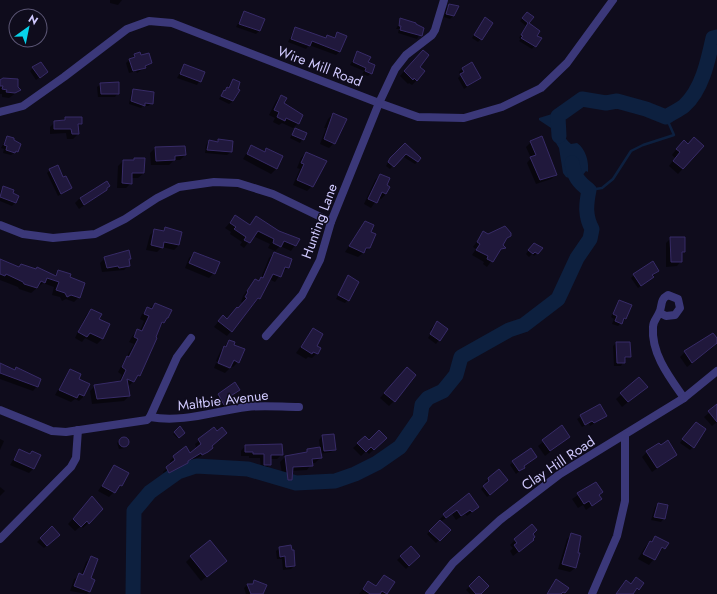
<svg xmlns="http://www.w3.org/2000/svg" width="717" height="594" viewBox="0 0 717 594" font-family="Jost,sans-serif">
<rect width="100%" height="100%" fill="#0f0c1c"/>
<path fill="#0d203f" d="M 552,114 L 564,118 C 562,129 562,137 571,144 L 577,143 C 586,149 589,162 588,172 L 586,171 L 578,181 L 566,177 L 563,173 L 559,148 L 553,138 L 551,128 L 539,120 L 539,118 Z"/>
<g fill="#0007">
<polygon points="110,0 122,0 118,5 110,3"/>
<polygon points="450,5 453,16 450,19 444,17 446,8"/>
<polygon points="244,12 259,31 256,34 236,27"/>
<polygon points="525,16 532,17 528,23 539,31 536,36 540,39 532,49 519,41 521,39 519,38 526,26 520,21"/>
<polygon points="485,19 481,39 478,42 472,38"/>
<polygon points="401,20 423,28 417,39 398,33 399,29 396,29"/>
<polygon points="295,28 324,39 327,36 333,39 337,33 339,52 336,55 309,45 306,49 288,42"/>
<polygon points="357,52 367,63 371,73 368,76 362,74 364,71 350,65"/>
<polygon points="148,54 150,64 137,73 136,71 129,73 126,63 135,55 140,56"/>
<polygon points="418,56 417,80 412,85 409,83 408,84 400,76"/>
<polygon points="184,66 204,73 197,85 177,78"/>
<polygon points="33,68 43,75 36,80 30,71"/>
<polygon points="462,69 480,78 464,89 458,78 461,75 459,72"/>
<polygon points="0,80 20,90 9,98 2,97 2,94 0,94"/>
<polygon points="233,80 233,101 229,104 219,99"/>
<polygon points="101,84 118,93 115,97 98,97 97,87"/>
<polygon points="134,90 152,103 148,106 143,106 141,108 129,104 131,93"/>
<polygon points="281,96 283,104 298,123 293,128 282,123 279,125 273,122 275,118 269,115 276,101"/>
<polygon points="333,114 334,143 329,148 320,144 326,128 324,128 328,119"/>
<polygon points="65,118 81,124 77,127 78,134 73,139 67,139 66,133 50,134 50,127 55,122 62,121"/>
<polygon points="296,129 306,133 300,143 290,138"/>
<polygon points="7,137 17,151 11,155 3,153 4,149 1,148"/>
<polygon points="218,140 231,152 227,155 205,153 206,145 209,141 216,142"/>
<polygon points="531,142 556,175 551,179 536,184 527,163 531,158 526,147"/>
<polygon points="688,145 703,146 678,174 669,166 675,158 672,155 679,146"/>
<polygon points="251,146 264,152 266,150 281,157 276,169 271,174 243,159"/>
<polygon points="155,148 185,155 180,160 174,160 169,165 151,165 150,153"/>
<polygon points="402,148 418,161 415,164 402,156 390,169 386,166 394,153"/>
<polygon points="306,153 312,186 307,191 293,185 300,169 297,168 301,158"/>
<polygon points="135,159 144,173 138,178 131,178 131,183 126,188 117,188 118,166 123,161 132,161"/>
<polygon points="50,170 63,178 71,188 58,196 47,173"/>
<polygon points="380,175 386,186 389,187 386,194 381,199 378,198 371,208 364,204 375,180"/>
<polygon points="3,187 12,193 15,203 12,206 0,201 0,191"/>
<polygon points="106,190 79,209 75,203 80,198"/>
<polygon points="235,217 249,226 257,217 279,232 299,239 291,251 280,246 275,251 268,248 270,244 253,236 244,248 240,245 242,242 230,234 231,232 225,228"/>
<polygon points="365,222 370,232 369,248 358,257 345,252"/>
<polygon points="505,227 510,235 502,245 504,248 497,253 487,267 483,264 484,262 472,255 476,249 473,247 483,233 488,235"/>
<polygon points="165,229 179,245 174,250 162,247 157,252 146,250 150,235 155,230 162,232"/>
<polygon points="671,238 684,252 681,254 681,261 677,266 666,267 666,243"/>
<polygon points="531,247 537,253 534,256 532,254 529,257 526,254"/>
<polygon points="194,253 214,273 209,278 185,268 189,258"/>
<polygon points="274,253 288,268 282,272 275,282 269,279 259,298 227,336 214,327 223,316 227,319 238,309 243,303 241,302 243,296 255,280 258,282 260,280 269,258"/>
<polygon points="105,258 130,259 128,260 129,265 124,270 102,272 100,263"/>
<polygon points="0,260 19,268 54,276 58,271 79,297 74,302 66,299 62,301 60,297 52,295 54,287 43,283 31,293 19,289 18,287 0,280"/>
<polygon points="658,271 649,280 638,288 631,278 634,275"/>
<polygon points="348,277 348,300 345,303 336,299"/>
<polygon points="619,301 630,306 625,319 618,326 612,324 614,319 611,317"/>
<polygon points="155,304 168,318 159,327 139,375 128,387 129,396 124,401 92,404 90,391 95,386 119,382 122,375 118,372 134,344 129,342 133,335 138,330 140,331 144,321 140,319 142,314"/>
<polygon points="91,310 98,319 102,339 97,344 85,338 82,342 75,338 86,315"/>
<polygon points="437,322 447,329 436,344 428,338 432,332 430,330"/>
<polygon points="313,329 317,353 312,358 308,357 306,359 296,353"/>
<polygon points="717,340 717,343 713,347 687,367 680,357 685,352"/>
<polygon points="229,341 233,345 238,362 230,357 229,359 237,363 233,367 230,366 229,369 229,367 216,361 220,352"/>
<polygon points="616,343 630,356 624,360 621,366 614,366 613,346"/>
<polygon points="216,363 229,369 225,373 214,368"/>
<polygon points="0,364 37,386 33,391 0,379"/>
<polygon points="71,371 78,380 84,396 79,401 75,399 71,402 55,395 66,376"/>
<polygon points="402,373 394,401 389,406 380,398"/>
<polygon points="639,379 646,387 622,407 616,399"/>
<polygon points="235,384 239,390 229,397 231,402 228,405 221,408 215,398"/>
<polygon points="600,405 606,416 590,426 589,423 582,427 577,419"/>
<polygon points="717,406 717,422 712,426 704,417"/>
<polygon points="693,426 693,447 690,450 680,443"/>
<polygon points="561,427 564,441 545,456 538,446"/>
<polygon points="180,428 184,433 177,438 173,434"/>
<polygon points="214,429 211,446 208,452 165,476 163,472 171,464 170,461 174,457 190,454 197,449 195,444"/>
<polygon points="322,436 335,449 331,452 320,454 320,458 315,463 312,463 307,470 292,471 291,479 284,484 280,462 285,457 304,454 308,450 320,448 319,440"/>
<polygon points="365,437 369,441 386,438 369,454 366,451 361,456 353,448"/>
<polygon points="126,438 128,445 125,448 119,449 117,443 120,440"/>
<polygon points="0,439 4,441 0,450"/>
<polygon points="245,446 282,454 277,459 270,459 270,464 266,469 261,469 260,458 249,458 249,456 241,456 241,451"/>
<polygon points="19,450 33,469 29,473 10,465"/>
<polygon points="647,452 676,455 652,472 642,457"/>
<polygon points="513,462 524,467 516,474 510,465"/>
<polygon points="114,467 121,485 109,497 98,491"/>
<polygon points="499,470 504,483 487,497 481,489 487,484 485,482"/>
<polygon points="596,483 602,492 598,496 601,499 586,510 583,505 578,508 572,499"/>
<polygon points="0,487 5,491 0,496"/>
<polygon points="469,495 478,507 467,516 465,514 456,520 452,514 440,522 449,530 436,543 427,534 440,521 439,520 444,515"/>
<polygon points="92,498 102,509 83,528 81,526 75,531 68,524"/>
<polygon points="658,504 664,518 661,522 651,520 655,507"/>
<polygon points="52,528 58,535 44,548 37,542"/>
<polygon points="532,534 533,540 513,556 510,551 513,548 510,545 515,540"/>
<polygon points="572,534 575,568 570,572 558,569 567,539"/>
<polygon points="655,537 667,543 649,565 638,559 645,547"/>
<polygon points="411,547 419,556 406,569 397,560"/>
<polygon points="280,548 294,566 291,569 283,570 282,559 277,559 276,551"/>
<polygon points="91,557 89,591 87,594 70,591 74,579 81,575 86,562"/>
<polygon points="191,557 220,565 201,581 186,562"/>
<polygon points="384,576 394,583 386,594 359,594 368,582 375,586"/>
<polygon points="479,577 479,594 470,594 466,590"/>
<polygon points="255,581 262,594 246,594 244,588 247,585 251,585"/>
<polygon points="556,581 568,588 565,593 546,594"/>
</g>
<g fill="none" stroke-linecap="round" stroke-linejoin="round">
<polyline stroke="#0d203f" stroke-width="2.5" points="589,190 602,188 613,179 631,151 643,145 674,135 666,117"/>
<g stroke="#0d203f" stroke-width="15">
<path d="M 559,136 L 558,116 L 582,99 L 606,103 L 617,101 L 646,109 L 666,117 C 672,113 679,110 684,106 C 702,90 708,61 713,38 L 717,37"/>
<path d="M 133,594 L 134,511 L 150,492 L 178,472 L 196,466 L 248,469 L 296,483 L 335,481 L 355,474 L 377,463 L 400,447 L 420,418 L 422,405 L 428,398 L 443,391 L 456,375 L 461,357 L 509,330 L 524,325 L 558,299 L 577,258 L 590,239 L 592,229 C 585,216 586,205 589,190 C 578,182 574,176 572,163"/>
</g>
</g>
<g fill="#20183c" stroke="#372b67">
<polygon points="449,4 459,6 454,16 446,14"/>
<polygon points="244,11 265,19 260,31 239,24"/>
<polygon points="527,12 534,17 529,23 540,31 537,36 542,38 536,47 521,38 523,36 521,35 528,23 522,18"/>
<polygon points="485,17 493,23 482,40 474,35"/>
<polygon points="400,18 416,23 416,24 424,28 422,36 400,30 401,26 399,26"/>
<polygon points="295,27 326,38 327,35 335,38 337,32 347,36 340,52 312,41 310,46 291,39"/>
<polygon points="423,50 429,55 420,67 425,71 417,81 414,78 413,80 404,71"/>
<polygon points="357,51 371,57 368,62 375,65 372,74 365,71 366,68 353,62"/>
<polygon points="140,52 141,55 149,53 152,63 145,66 146,68 133,71 129,59 135,57 134,54"/>
<polygon points="41,62 48,72 40,78 32,67"/>
<polygon points="472,62 481,78 467,86 460,74 464,72 462,68"/>
<polygon points="184,64 205,72 201,82 180,74"/>
<polygon points="3,78 18,79 18,87 21,90 15,93 6,92 7,90 2,89 3,86 0,86 0,80"/>
<polygon points="233,79 240,82 238,89 240,90 233,101 221,96 224,90 225,91 227,87 229,88"/>
<polygon points="119,82 119,94 101,94 100,83"/>
<polygon points="133,89 154,92 153,104 145,103 145,106 131,101"/>
<polygon points="281,95 287,98 284,103 303,115 299,124 286,118 285,121 277,117 279,112 274,110"/>
<polygon points="333,113 347,119 335,144 324,139"/>
<polygon points="65,117 82,117 82,124 78,124 79,134 72,134 71,129 54,129 54,121 65,120"/>
<polygon points="295,128 307,133 304,140 292,135"/>
<polygon points="7,136 14,138 14,140 21,144 18,152 16,151 15,153 6,150 7,146 4,145"/>
<polygon points="542,136 557,175 540,180 530,157 536,155 530,141"/>
<polygon points="694,137 704,146 683,169 673,161 680,152 676,149 684,140 688,144"/>
<polygon points="218,139 233,141 232,152 207,150 209,140 218,142"/>
<polygon points="405,143 421,158 418,162 406,154 394,167 388,162 390,158"/>
<polygon points="251,145 265,152 266,148 283,156 277,169 247,154"/>
<polygon points="185,146 186,155 175,156 175,160 156,161 155,147"/>
<polygon points="306,152 327,161 313,187 297,180 304,164 301,163"/>
<polygon points="134,158 145,158 144,173 132,173 132,184 122,183 123,160 134,160"/>
<polygon points="58,165 63,177 66,176 72,188 61,194 49,169"/>
<polygon points="380,174 390,178 387,185 390,187 386,194 382,192 377,203 368,199"/>
<polygon points="107,181 110,186 107,188 107,190 84,205 80,198"/>
<polygon points="3,186 14,190 13,193 19,196 16,203 0,197"/>
<polygon points="235,215 250,225 256,216 279,231 300,239 296,246 284,241 281,247 273,243 274,239 258,231 250,243 244,240 246,237 234,229 236,227 230,223"/>
<polygon points="365,221 374,225 371,232 376,234 370,248 366,248 364,253 349,246"/>
<polygon points="505,226 511,233 511,236 507,238 503,245 506,248 501,249 493,262 487,259 488,256 476,250 480,244 477,242 483,231 488,234"/>
<polygon points="165,227 182,232 179,245 164,242 163,248 151,245 154,229 164,231"/>
<polygon points="670,237 685,237 685,252 682,252 682,262 671,262"/>
<polygon points="534,243 543,248 538,254 535,252 533,254 528,250"/>
<polygon points="129,250 131,259 129,259 130,266 119,268 118,266 107,268 104,257"/>
<polygon points="194,252 220,262 215,274 189,263"/>
<polygon points="274,252 292,259 289,268 285,267 281,277 273,274 260,299 258,298 232,332 218,321 223,315 227,319 237,307 238,308 247,298 245,297 248,292 247,291 255,279 259,281 261,277 263,278"/>
<polygon points="0,259 19,267 21,264 36,269 37,267 56,276 58,270 71,274 70,277 85,283 80,298 71,295 67,297 65,293 56,290 59,282 47,278 45,283 41,281 37,288 24,284 23,282 6,274 5,276 0,274"/>
<polygon points="653,261 659,271 652,275 654,277 641,286 633,274"/>
<polygon points="348,275 359,282 349,301 338,295"/>
<polygon points="619,300 632,305 626,319 624,318 622,324 615,321 617,316 613,314"/>
<polygon points="155,303 172,310 168,318 167,318 164,323 162,322 156,337 157,338 140,376 138,375 134,382 127,379 130,396 97,399 94,385 121,381 126,370 122,367 127,356 129,357 138,339 134,337 137,329 142,331 149,316 144,314 147,307 152,309"/>
<polygon points="91,309 102,314 99,319 110,324 103,339 90,333 87,337 78,332"/>
<polygon points="437,321 448,329 440,341 430,334"/>
<polygon points="313,328 323,334 317,346 321,348 318,354 313,352 312,354 301,347"/>
<polygon points="713,333 717,338 717,343 692,363 684,351"/>
<polygon points="229,340 235,342 234,345 245,349 239,363 234,360 230,368 218,363 224,346 226,347"/>
<polygon points="616,342 630,342 631,357 625,357 625,363 617,363"/>
<polygon points="0,363 15,370 16,367 41,379 38,387 0,373"/>
<polygon points="407,367 416,375 395,402 384,393"/>
<polygon points="70,369 81,374 79,379 90,384 84,396 79,394 77,398 59,390"/>
<polygon points="639,377 648,387 628,402 620,393"/>
<polygon points="235,382 240,390 229,397 233,402 224,405 218,394"/>
<polygon points="600,404 607,416 594,423 592,421 585,425 580,415"/>
<polygon points="717,404 717,422 708,411"/>
<polygon points="696,422 706,429 694,448 682,439"/>
<polygon points="562,425 570,437 550,451 542,440"/>
<polygon points="180,426 185,433 179,438 174,432"/>
<polygon points="214,427 217,431 222,427 227,433 212,446 213,448 208,452 202,455 201,453 188,461 188,463 169,473 166,467 175,460 173,456 186,446 190,453 201,444 198,439"/>
<polygon points="379,430 387,438 374,450 371,447 366,452 357,443 365,436 369,440"/>
<polygon points="334,434 336,450 324,451 322,435"/>
<circle cx="124" cy="442" r="5"/>
<polygon points="668,440 677,455 657,468 646,451 659,443 661,445"/>
<polygon points="282,444 283,455 271,455 271,465 264,465 264,454 253,454 253,452 245,452 245,445"/>
<polygon points="320,447 322,458 312,459 313,466 293,467 292,480 288,480 285,456 307,452 307,449"/>
<polygon points="531,448 537,457 524,466 525,468 519,471 512,461"/>
<polygon points="19,449 30,454 32,451 41,455 34,469 14,460"/>
<polygon points="114,465 129,473 122,486 120,485 115,493 102,486"/>
<polygon points="499,469 508,480 490,495 483,486 489,481 488,478"/>
<polygon points="596,482 603,492 599,495 602,499 592,506 589,501 584,504 577,493"/>
<polygon points="469,493 479,507 472,512 470,510 461,516 457,510 446,518 443,514"/>
<polygon points="92,496 103,509 89,524 87,521 81,527 73,519"/>
<polygon points="658,503 668,505 665,519 654,517"/>
<polygon points="440,520 451,530 440,541 429,531"/>
<polygon points="532,524 537,530 533,534 535,537 533,539 534,540 519,552 514,545 517,543 514,539"/>
<polygon points="52,526 60,535 47,546 40,538"/>
<polygon points="571,533 581,536 578,553 580,553 576,568 562,564"/>
<polygon points="655,536 669,543 665,549 662,547 655,560 643,554 650,541 652,542"/>
<polygon points="210,540 227,561 207,577 190,556"/>
<polygon points="291,545 292,550 294,550 295,566 286,567 285,556 280,557 279,547"/>
<polygon points="411,546 420,556 409,566 400,556"/>
<polygon points="91,556 98,559 91,578 95,580 90,592 74,586 79,573 83,575"/>
<polygon points="384,575 395,582 387,594 382,591 380,594 370,594 363,589 368,581 376,586"/>
<polygon points="479,576 489,586 481,594 476,594 469,586"/>
<polygon points="636,577 644,583 639,590 637,588 633,594 616,594 626,580 631,584"/>
<polygon points="556,579 569,588 565,593 563,592 561,594 547,594"/>
<polygon points="254,580 267,585 263,594 251,594 247,584 253,584"/>
</g>
<g fill="none" stroke-linecap="round" stroke-linejoin="round">
<g stroke="#3b3879" stroke-width="8">
<polyline points="0,112 23,106 64,77 127,29 149,21 172,23 379,103 418,117 464,118 502,107 541,88 567,63 613,0"/>
<polyline points="0,225 23,234 53,238 95,234 125,219 157,198 179,187 214,182 238,183 273,194 331,222"/>
<path d="M 660,313 L 666,316 L 675,315 L 680,308 L 678,299 L 668,295 C 659,300 663,306 659,313 C 657,318 653,321 653,327 C 651,354 670,378 684,398"/>
<polyline points="266,336 302,295 320,260 331,222 379,103 395,69 406,55 432,35 435,30 444,0"/>
<polyline points="0,410 52,431 66,432 147,420 150,417 177,357 191,338"/>
<path d="M 150,417 C 184,423 214,411 247,407 C 264,405 282,407 299,407"/>
<polyline points="0,539 71,467 76,458 78,430"/>
<polyline points="429,594 453,563 500,520 560,474 684,398 717,371"/>
<polyline points="592,594 617,536 625,501 625,435"/>
</g>
</g>
<g text-anchor="middle" dominant-baseline="central" stroke-width="3" stroke-linejoin="round" paint-order="stroke">
<g font-size="14" fill="#cfc8fd" stroke="#0f0c1c">
<text transform="translate(320 66) rotate(21)">Wire Mill Road</text>
<text transform="translate(319 221) rotate(-70)">Hunting Lane</text>
<text transform="translate(223 400) rotate(-7)">Maltbie Avenue</text>
<text transform="translate(558 463) rotate(-34)">Clay Hill Road</text>
</g>
</g>
<g transform="translate(28 28) rotate(33)"><circle r="19" fill="#0f0c1c" stroke="#5c5776"/>
<path d="M0-3L7 15L0 10L-7 15Z" fill="#07d2ea"/>
<text y="-6" font-size="11" font-weight="bold" text-anchor="middle" fill="#cfc8fd">N</text>
</g>
</svg>
